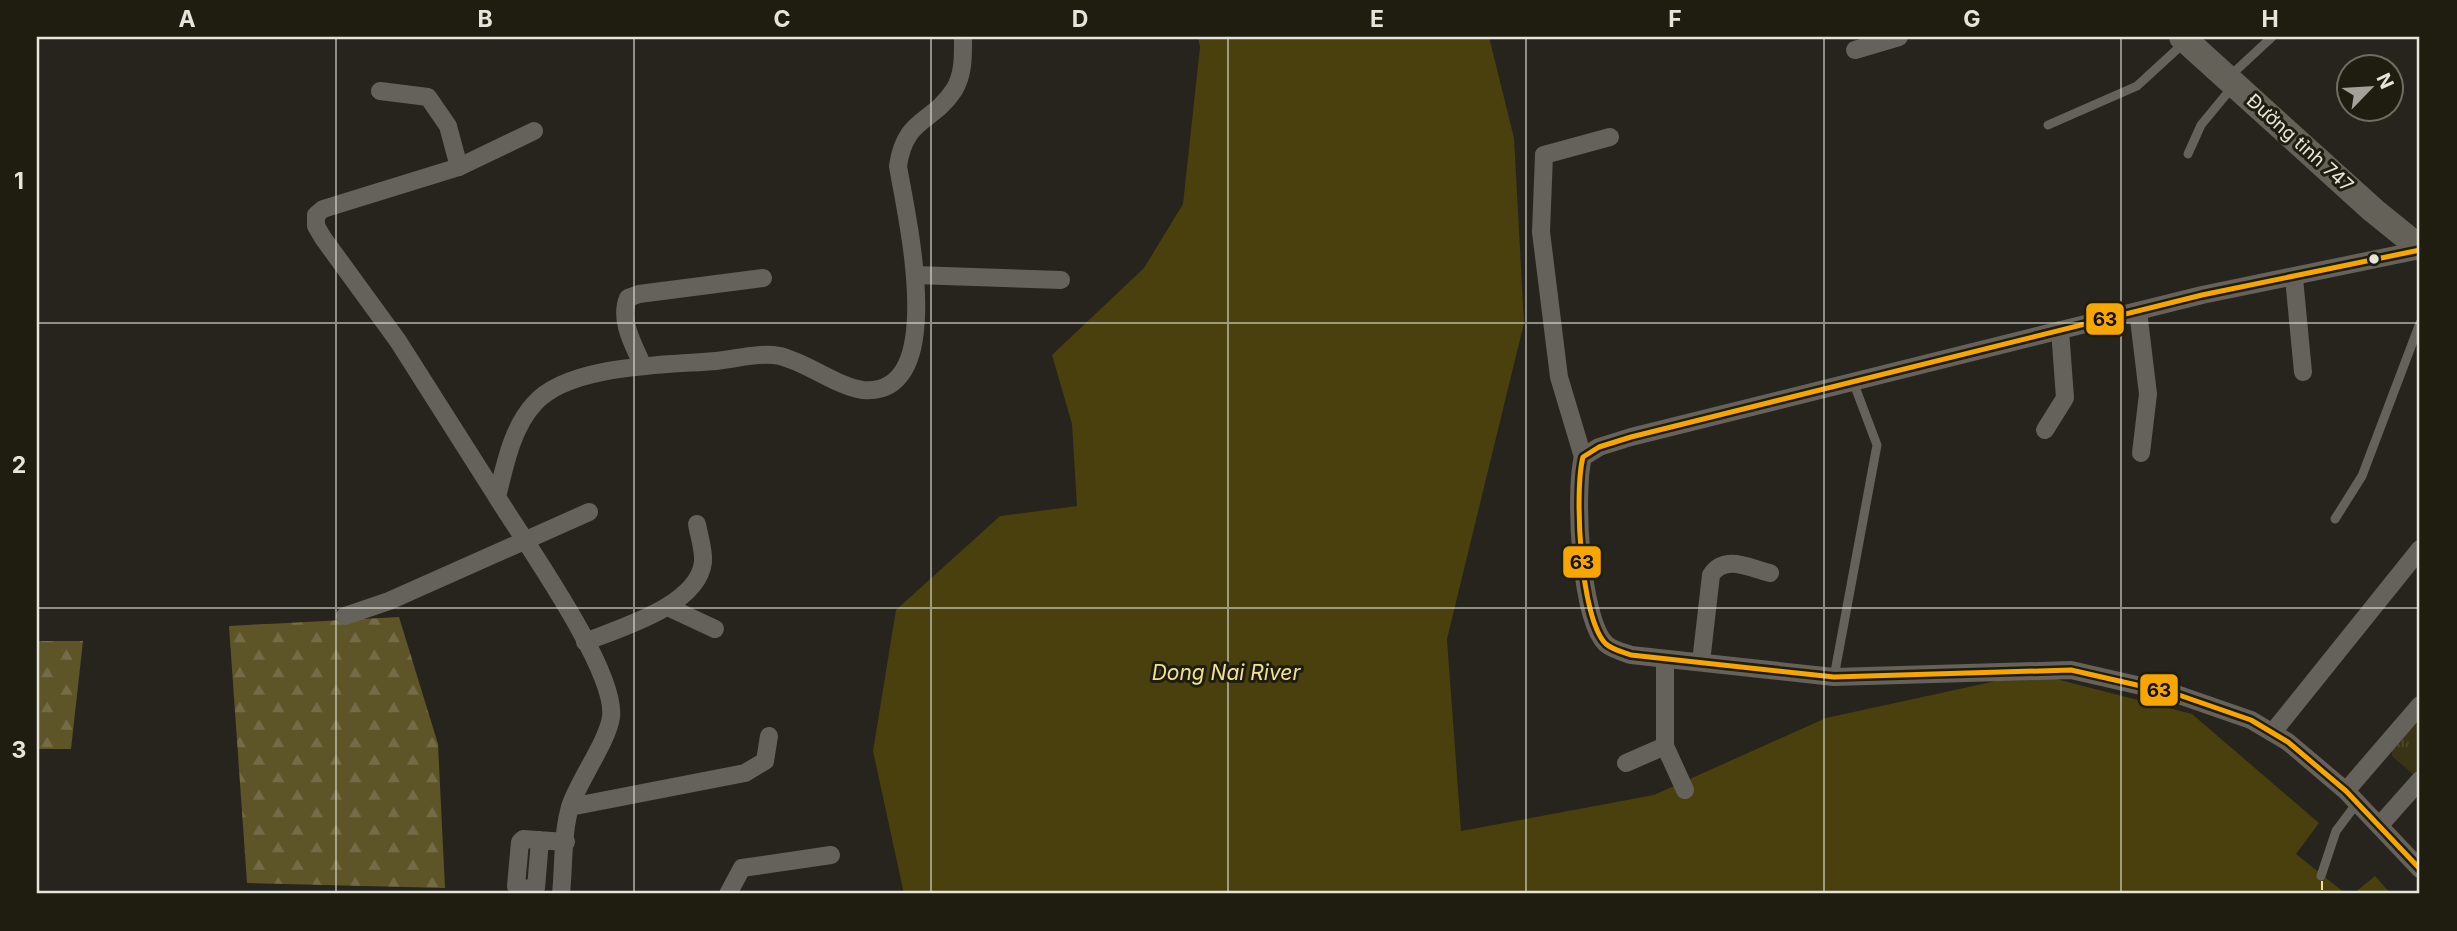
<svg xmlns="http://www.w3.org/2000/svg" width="2457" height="931" viewBox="0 0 2457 931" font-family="Inter,sans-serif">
<defs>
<pattern id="grass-tufts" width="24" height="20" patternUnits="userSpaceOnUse" patternTransform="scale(1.75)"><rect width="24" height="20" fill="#3a3417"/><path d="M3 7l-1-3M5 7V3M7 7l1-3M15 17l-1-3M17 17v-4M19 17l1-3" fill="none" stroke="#4d482d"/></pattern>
<pattern id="forest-firs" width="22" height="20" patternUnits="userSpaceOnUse" patternTransform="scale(1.75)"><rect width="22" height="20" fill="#5d5427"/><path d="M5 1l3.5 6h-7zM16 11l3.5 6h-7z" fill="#746c46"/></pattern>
</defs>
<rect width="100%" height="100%" fill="#26241c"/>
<polygon fill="url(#grass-tufts)" points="2420,718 2420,771 2413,774 2392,756 2392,751"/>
<g fill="url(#forest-firs)">
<polygon points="399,617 438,744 445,888 247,883 229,626"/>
<polygon points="37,641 83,641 71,749 37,749"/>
</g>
<g fill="#49400e">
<polygon points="1198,37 1489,37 1514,138 1524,323 1447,639 1461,831 1654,795 1826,718 2033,673 2192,714 2319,823 2296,854 2346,894 904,894 873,751 896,610 1000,516 1077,506 1072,424 1052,355 1144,268 1183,204 1200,47"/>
<polygon points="2375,876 2391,894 2353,894"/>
</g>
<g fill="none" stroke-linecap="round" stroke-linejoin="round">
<polyline stroke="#f1e191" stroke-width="2" stroke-dasharray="9 7" stroke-linecap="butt" points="2322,881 2322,894"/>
<g stroke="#64625a" stroke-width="9">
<polyline points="2230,76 2272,37"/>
<polyline points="2048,125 2137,86 2185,42"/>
<polyline points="2188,154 2201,125 2234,85"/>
<polyline points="2335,519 2362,476 2420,323"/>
<polyline points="1834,677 1877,445 1854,384"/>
<polyline points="2321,876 2336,831 2357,803"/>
</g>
<g stroke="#64625a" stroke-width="18">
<polyline points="1855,50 1899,37"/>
<polyline points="380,91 428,97 448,126 459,167"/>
<path d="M 2420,250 L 2202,295 L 1631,437 L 1599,447 L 1583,457 C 1574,491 1580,619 1606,644 C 1613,650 1623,652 1631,655 L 1834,677 L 2071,670 L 2176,694 L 2251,720 L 2288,742 L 2346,791 L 2420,869"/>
<polyline points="915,275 1061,280"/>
<polyline points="2294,278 2303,372"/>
<polyline points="2138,311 2148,394 2141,453"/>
<path d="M 642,364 C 633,344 619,320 628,298 L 639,294 L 763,278"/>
<polyline points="2045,430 2065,398 2060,330"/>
<polyline points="1583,457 1559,377 1541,232 1544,155 1610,137"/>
<polyline points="497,497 398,341 323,238 316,226 316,215 323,209 459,167 534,131"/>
<polyline points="668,607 715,629"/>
<polyline points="345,616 389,601 589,512"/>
<path d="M 585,642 C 619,628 698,606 703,562 C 704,550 699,536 697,524"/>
<polyline points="1665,659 1665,746 1685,790"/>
<path d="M 1701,662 L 1711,575 C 1725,554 1749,568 1770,573"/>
<polyline points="2273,732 2420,549"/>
<polyline points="1626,763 1665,746"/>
<polyline points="2346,791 2420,705"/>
<polyline points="570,807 745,773 765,761 769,736"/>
<polyline points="2380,825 2420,780"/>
<polyline points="540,840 536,888 518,889 516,886 520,842 523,839 566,842"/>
<path d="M 561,894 C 564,866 562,831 571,804 C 580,779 608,740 611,717 C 617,671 524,541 497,497 C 505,465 512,428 534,404 C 568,364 668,365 716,361 C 737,359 759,352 780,356 C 808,363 838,387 863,390 C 951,398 905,211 898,166 C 905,117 932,124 954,90 C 964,74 963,54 963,37"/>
<polyline points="728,894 742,868 831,855"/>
</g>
<polyline stroke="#646258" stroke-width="26" points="2182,37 2373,210 2420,248"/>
<g stroke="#1f1d10" stroke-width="10">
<path id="bus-1" d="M 2420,250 L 2202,295 L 1631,437 L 1599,447 L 1583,457 C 1574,491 1580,619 1606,644 C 1613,650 1623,652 1631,655 L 1834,677 L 2071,670 L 2176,694 L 2251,720 L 2288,742 L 2346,791 L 2420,869"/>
</g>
<use href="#bus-1" stroke="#f7a600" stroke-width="5"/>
</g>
<path fill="none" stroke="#e6e5dc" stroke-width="2" stroke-opacity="0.55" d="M 336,37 L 336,894M 634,37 L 634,894M 931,37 L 931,894M 1228,37 L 1228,894M 1526,37 L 1526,894M 1824,37 L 1824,894M 2121,37 L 2121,894M 37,323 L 2420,323M 37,608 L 2420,608"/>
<circle fill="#e6e5dc" stroke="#1f1d10" stroke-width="2.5" cx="2374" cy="259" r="6"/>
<g text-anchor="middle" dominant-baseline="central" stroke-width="6" stroke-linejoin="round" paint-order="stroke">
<g font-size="19" fill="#e6e5dc" stroke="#1f1d10">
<text transform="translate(2300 143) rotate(42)">Đường tỉnh 747</text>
</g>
<g font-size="21" font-style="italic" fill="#f1e191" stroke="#1f1d10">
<text x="1226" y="672">Dong Nai River</text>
</g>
</g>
<g stroke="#1f1d10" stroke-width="2.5">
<rect x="2085" y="302" width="40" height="34" rx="7" fill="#f7a600"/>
<rect x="1562" y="545" width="40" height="34" rx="7" fill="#f7a600"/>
<rect x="2139" y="673" width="40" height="34" rx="7" fill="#f7a600"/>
</g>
<g font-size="19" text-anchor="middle" font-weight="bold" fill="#111">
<text x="2105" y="326">63</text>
<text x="1582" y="569">63</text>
<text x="2159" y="697">63</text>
</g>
<rect width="2457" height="931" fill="none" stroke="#1f1d10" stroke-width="77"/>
<g transform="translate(2370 88) rotate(65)"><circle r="33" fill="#1f1d10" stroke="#6f6d62" stroke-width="2"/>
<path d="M0-5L12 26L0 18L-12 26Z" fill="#a3a199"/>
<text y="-10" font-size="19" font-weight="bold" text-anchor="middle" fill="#e6e5dc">N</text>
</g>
<rect x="38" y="38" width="2380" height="854" fill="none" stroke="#e6e5dc" stroke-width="2.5"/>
<g font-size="23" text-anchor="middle" font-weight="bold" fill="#e6e5dc">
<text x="187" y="27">A</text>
<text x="485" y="27">B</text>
<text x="782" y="27">C</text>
<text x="1080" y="27">D</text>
<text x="1377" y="27">E</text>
<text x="1675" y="27">F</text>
<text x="1972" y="27">G</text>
<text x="2270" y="27">H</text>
<text x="19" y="189">1</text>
<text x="19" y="473">2</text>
<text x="19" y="758">3</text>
</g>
</svg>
